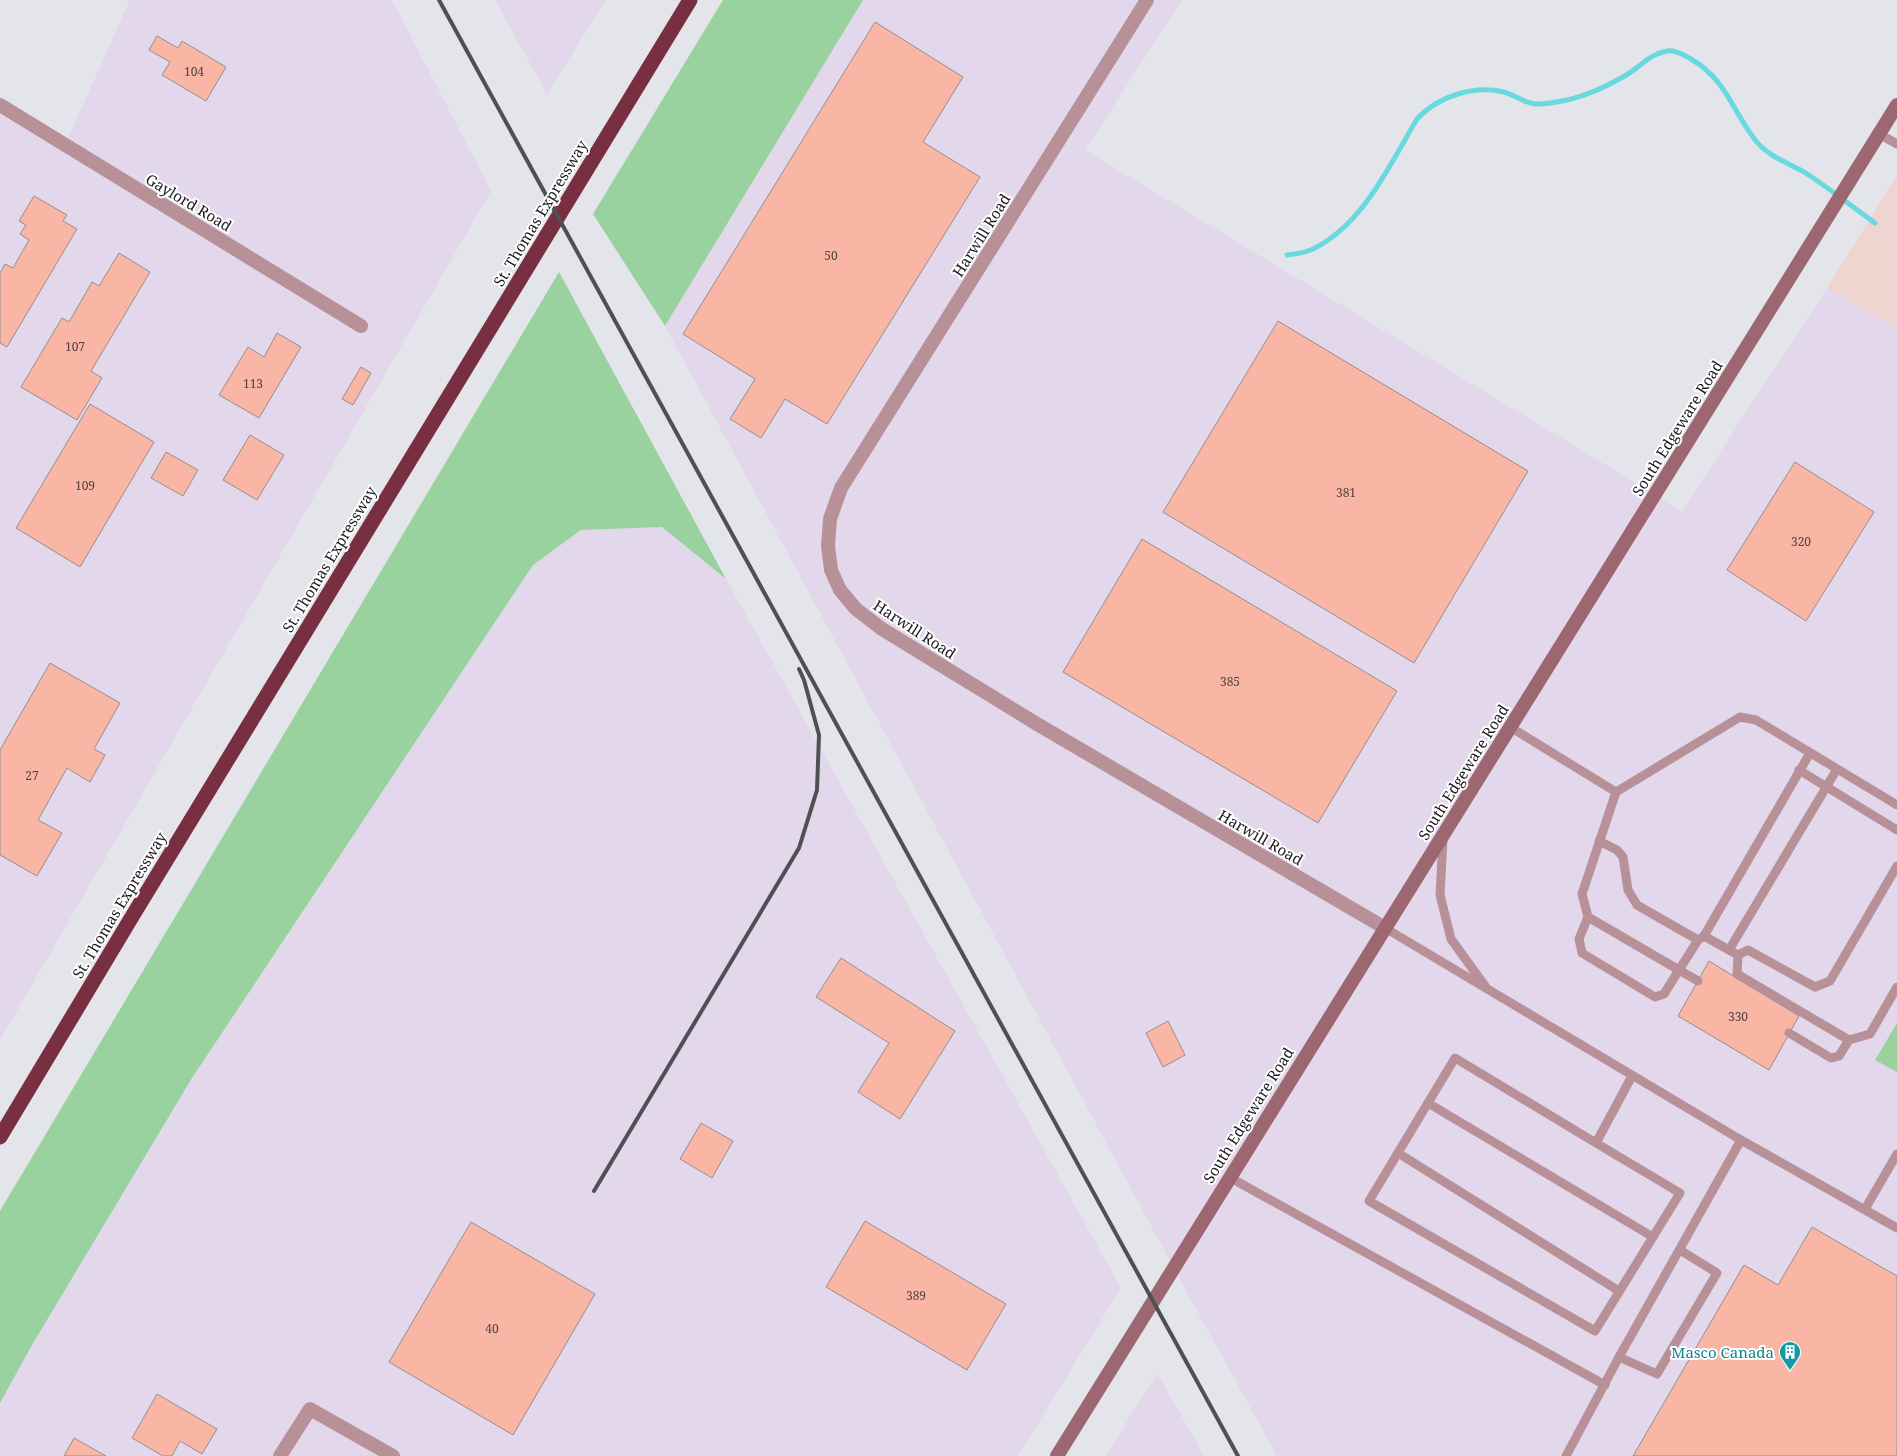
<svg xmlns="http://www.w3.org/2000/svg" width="1897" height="1456" viewBox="0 0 1897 1456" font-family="'Noto Serif',serif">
<rect width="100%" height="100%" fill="#e3e5ea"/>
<polygon fill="#efd5d0" points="1897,175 1897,329 1827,288"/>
<g fill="#e2d7eb">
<polygon points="130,0 392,0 491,191 0,1040 0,115 63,149"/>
<polygon points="495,0 606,0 547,94"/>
<polygon points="863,0 1182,0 1085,150 1682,511 1827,288 1897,329 1897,1023 1875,1059 1897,1072 1897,1456 1277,1456 1190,1298 665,326"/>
<polygon points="662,527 726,579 1121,1288 1018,1456 0,1456 0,1403 32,1345 192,1078 533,565 581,530"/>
<polygon points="1157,1373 1204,1456 1106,1456"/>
</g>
<g fill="#99d29f">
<polygon points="723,0 863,0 665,326 593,214"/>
<polygon points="559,272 726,579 662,527 581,530 533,565 192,1078 32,1345 0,1403 0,1211"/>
<polygon points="1897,1023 1897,1072 1875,1060"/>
</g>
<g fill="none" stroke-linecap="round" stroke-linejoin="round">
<path stroke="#68d9de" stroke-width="5" d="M 1287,255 C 1295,254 1305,253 1313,249 C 1363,225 1390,164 1417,119 C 1438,96 1474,85 1504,92 C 1515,95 1527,105 1539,104 C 1573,102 1599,91 1628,74 C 1641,66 1650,54 1667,51 C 1676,50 1684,55 1691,59 C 1726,79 1733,112 1756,141 C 1768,156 1788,163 1804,172 C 1828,187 1851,206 1875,223"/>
</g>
<g fill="#fab6a5" stroke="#948f8e">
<polygon points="875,22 963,77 923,142 980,177 827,424 785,399 761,438 730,419 755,379 683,334"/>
<polygon points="157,36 178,48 182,41 226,67 206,101 162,75 170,62 149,50"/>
<polygon points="34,196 67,215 63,221 77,229 7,347 0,343 0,273 5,264 13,268 29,240 20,234 26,225 19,221"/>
<polygon points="119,253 150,272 91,371 102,378 77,420 21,387 62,318 69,322 92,282 99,286"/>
<polygon points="1278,321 1528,471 1414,663 1163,512"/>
<polygon points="277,333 301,347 259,418 219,395 248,347 264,357"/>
<polygon points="361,367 371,373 353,405 342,399"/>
<polygon points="90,404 154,442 80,567 16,528"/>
<polygon points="250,435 284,455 257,500 223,480"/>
<polygon points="166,452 198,470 183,496 151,478"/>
<polygon points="1795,462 1874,512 1806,621 1727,570"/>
<polygon points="1142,539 1397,691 1318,823 1063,672"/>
<polygon points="50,663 120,703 94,749 105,755 90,782 67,768 38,820 62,833 37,876 0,855 0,750"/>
<polygon points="841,958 955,1031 900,1119 858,1092 889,1043 816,997"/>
<polygon points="1709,961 1799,1016 1769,1070 1678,1016"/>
<polygon points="1168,1021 1185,1055 1163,1067 1146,1033"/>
<polygon points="701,1123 733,1141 712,1178 680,1159"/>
<polygon points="865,1221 1006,1304 967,1370 826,1287"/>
<polygon points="471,1222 595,1294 513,1435 389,1362"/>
<polygon points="1812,1227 1897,1276 1897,1456 1633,1456 1744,1265 1778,1285"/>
<polygon points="157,1394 217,1429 202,1454 180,1441 172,1456 163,1456 132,1438"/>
<polygon points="74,1438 106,1456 64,1456"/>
</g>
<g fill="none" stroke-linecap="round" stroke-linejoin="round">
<g stroke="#b79197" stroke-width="9">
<polyline points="1879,134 1897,144"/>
<polyline points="1510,727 1616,792"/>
<polyline points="1799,770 1897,830"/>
<polyline points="1443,839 1440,895 1451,939 1485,986"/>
<polyline points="1599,841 1617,850 1623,857 1628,890 1637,905 1698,940"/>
<polyline points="1588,917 1679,970 1698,940 1704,936 1810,753"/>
<polyline points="1385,928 1741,1140 1897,1228"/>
<polyline points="1704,936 1738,955 1748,950 1815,987 1830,981 1897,866"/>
<polyline points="1729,950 1837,769"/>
<polyline points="1738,955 1737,974 1849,1040 1870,1034 1897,987"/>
<polyline points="1698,981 1679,970 1664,994 1655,997 1582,953 1579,939 1588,917 1582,894 1616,792 1740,717 1756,720 1897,805"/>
<polyline points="1789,1033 1831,1058 1839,1056 1849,1040"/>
<polyline points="1428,1103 1653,1237"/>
<polyline points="1596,1143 1680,1193 1595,1331 1369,1201 1455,1058 1596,1143 1632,1076"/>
<polyline points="1398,1153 1619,1291"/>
<polyline points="1229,1177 1605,1385"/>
<polyline points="1865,1209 1897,1154"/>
<polyline points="1619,1357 1657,1374 1717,1273 1680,1250"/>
<polyline points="1566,1456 1619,1357 1741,1140"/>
</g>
<g stroke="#b79197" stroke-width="14">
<polyline points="1147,0 841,488 830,519 828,546 831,570 840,590 856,609 882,629 1037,724 1385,928"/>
<polyline points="0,105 361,326"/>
<polyline points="280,1456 310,1409 393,1456"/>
</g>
<polyline stroke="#9d6771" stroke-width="14" points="1057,1456 1897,105"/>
<polyline stroke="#772f41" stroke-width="15" points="0,1137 130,920 690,0"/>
<g stroke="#4f5053" stroke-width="4">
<polyline points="439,0 1238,1456"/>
<polyline points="594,1191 799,848 817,790 819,735 804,680 799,669"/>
</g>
</g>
<defs>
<g id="building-pin" transform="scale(1.125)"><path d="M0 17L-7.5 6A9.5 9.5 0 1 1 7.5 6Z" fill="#0f9aa8" stroke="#fff"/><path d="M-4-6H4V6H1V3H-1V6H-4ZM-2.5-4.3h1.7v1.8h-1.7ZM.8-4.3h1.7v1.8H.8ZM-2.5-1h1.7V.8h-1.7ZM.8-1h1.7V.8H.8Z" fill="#fff"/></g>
</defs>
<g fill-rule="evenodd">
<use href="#building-pin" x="1790" y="1352"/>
</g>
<g text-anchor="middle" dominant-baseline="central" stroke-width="4" stroke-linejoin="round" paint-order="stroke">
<g font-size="12" fill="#53423f">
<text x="194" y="71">104</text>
<text x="831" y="255">50</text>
<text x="75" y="346">107</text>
<text x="253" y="383">113</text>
<text x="85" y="485">109</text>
<text x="1346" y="492">381</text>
<text x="1801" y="541">320</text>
<text x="1230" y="681">385</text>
<text x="32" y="775">27</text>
<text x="1738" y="1016">330</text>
<text x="916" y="1295">389</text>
<text x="492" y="1328">40</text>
</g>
<g font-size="15" fill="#1b1b1d" stroke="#fff">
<text transform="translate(189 202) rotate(31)">Gaylord Road</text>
<text transform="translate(540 213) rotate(-59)">St. Thomas Expressway</text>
<text transform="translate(981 235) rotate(-58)">Harwill Road</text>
<text transform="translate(1677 428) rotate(-58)">South Edgeware Road</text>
<text transform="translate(329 559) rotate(-59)">St. Thomas Expressway</text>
<text transform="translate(915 629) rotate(33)">Harwill Road</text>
<text transform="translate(1463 772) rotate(-58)">South Edgeware Road</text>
<text transform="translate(1261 837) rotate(30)">Harwill Road</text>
<text transform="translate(119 905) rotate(-59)">St. Thomas Expressway</text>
<text transform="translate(1248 1115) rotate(-58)">South Edgeware Road</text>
</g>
<g font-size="15" fill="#0d838f" stroke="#fff" text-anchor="end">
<text x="1774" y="1352">Masco Canada</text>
</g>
</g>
</svg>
